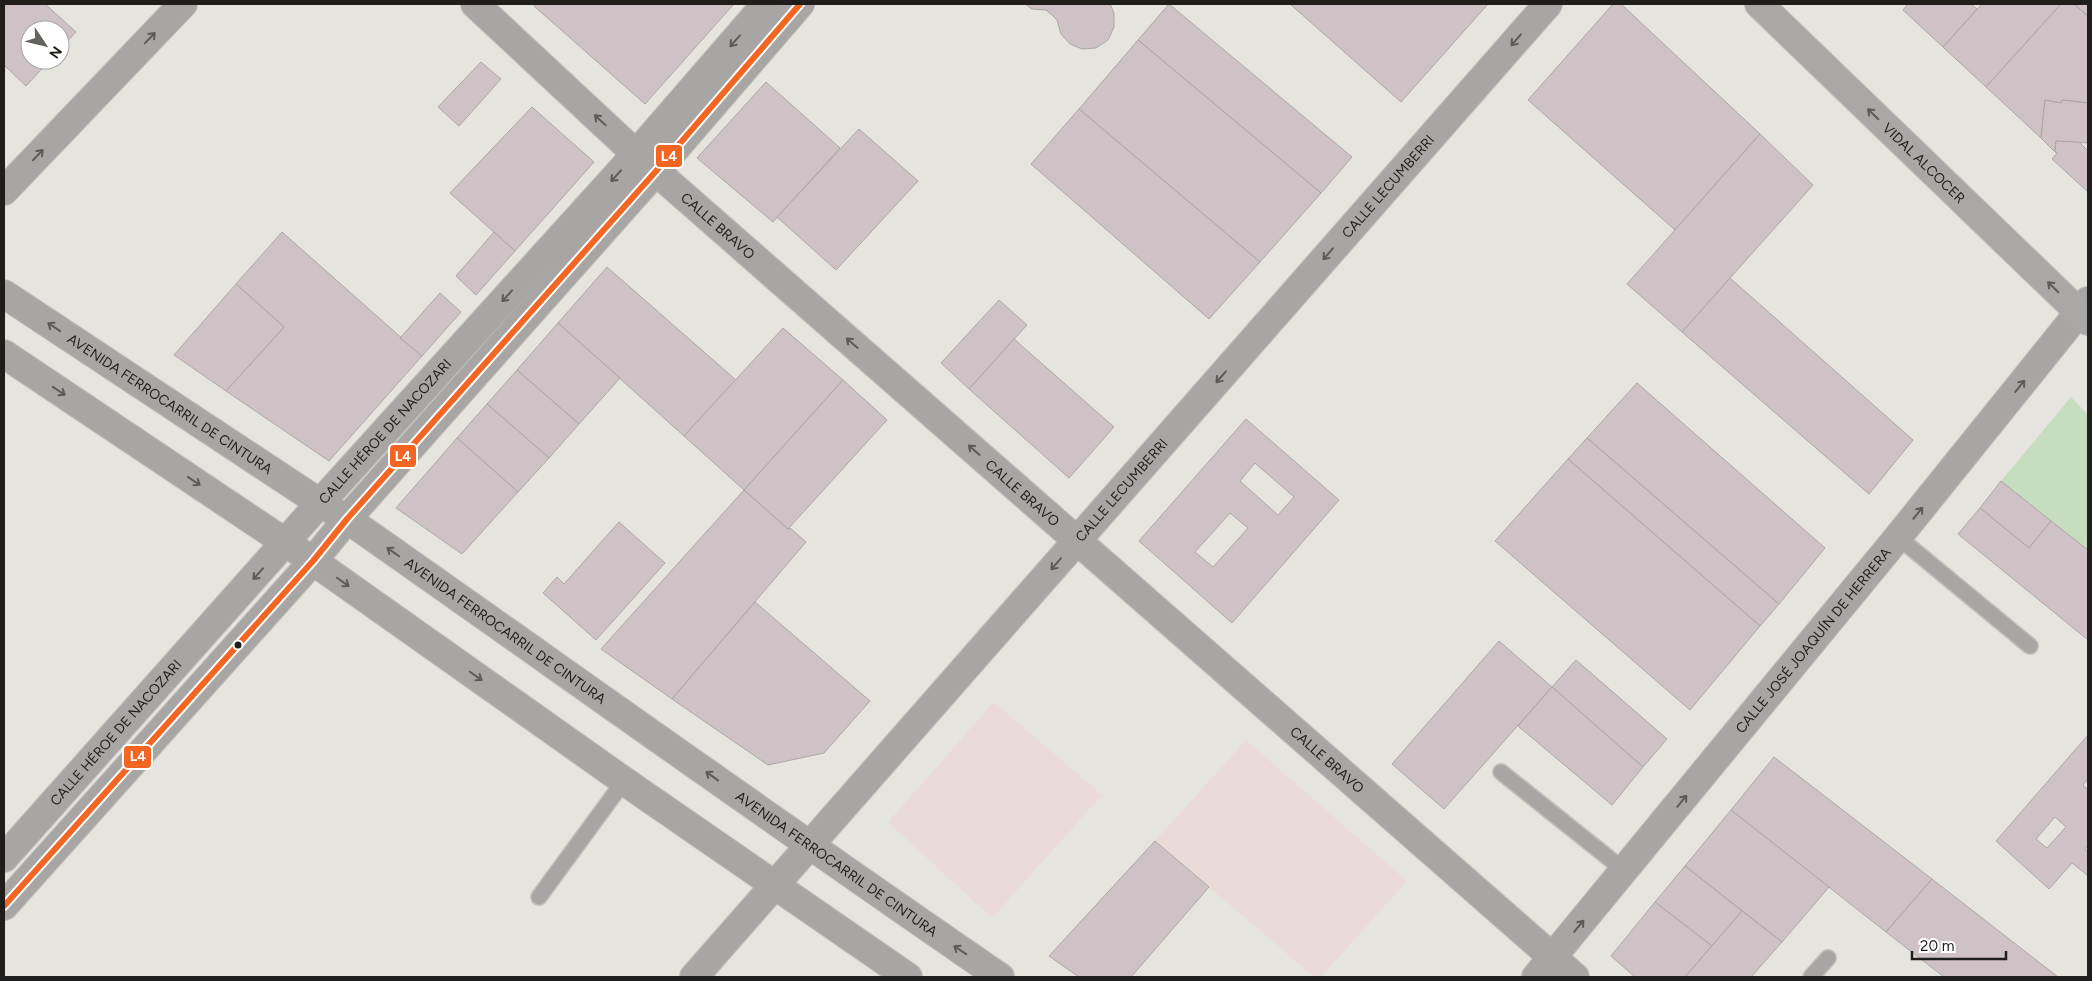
<svg xmlns="http://www.w3.org/2000/svg" width="2092" height="981" viewBox="0 0 2092 981" font-family="Figtree,sans-serif">
<rect width="100%" height="100%" fill="#e5e4de"/>
<g fill="#eadbd9">
<polygon points="994,702 1102,795 992,918 888,822"/>
<polygon points="1246,740 1407,881 1321,977 1314,977 1155,841"/>
</g>
<polygon fill="#c7ddbf" points="2071,397 2088,415 2088,550 2001,481"/>
<g fill="#cfc2c6" stroke="#aaa7a5" fill-rule="evenodd">
<polygon points="4,4 45,4 76,32 60,49 60,30 30,30 30,60 50,60 26,86 4,65"/>
<polygon points="536,4 734,4 645,104 534,6"/>
<polygon points="1025,4 1110,4 1114,13 1114,27 1108,40 1096,48 1082,49 1070,44 1061,34 1057,20 1052,15 1046,10 1032,9"/>
<polygon points="1169,4 1352,157 1321,193 1138,40"/>
<polygon points="1290,4 1488,4 1401,102"/>
<polygon points="1613,4 1621,4 1760,134 1675,230 1528,100"/>
<polygon points="1908,4 1971,4 1977,9 1943,47 1903,10"/>
<polygon points="1982,4 2061,4 1986,87 1943,47"/>
<polygon points="2061,4 2074,4 2088,16 2088,103 2062,100 2061,103 2045,100 2041,138 1986,87"/>
<polygon points="2074,4 2088,4 2088,16"/>
<polygon points="1138,40 1321,193 1260,262 1079,109"/>
<polygon points="481,62 501,79 459,126 438,107"/>
<polygon points="766,82 840,148 773,222 697,158"/>
<polygon points="2045,100 2061,103 2062,100 2088,103 2088,143 2056,141 2055,152 2041,138"/>
<polygon points="532,107 594,162 515,251 450,193"/>
<polygon points="1079,109 1260,262 1209,319 1031,164"/>
<polygon points="859,129 918,181 836,270 777,217"/>
<polygon points="1760,134 1813,185 1682,332 1627,284"/>
<polygon points="2056,141 2079,142 2088,151 2088,192 2052,159 2057,153 2055,152"/>
<polygon points="282,232 422,356 329,461 226,391 284,327 236,284"/>
<polygon points="494,232 515,251 476,295 456,276"/>
<polygon points="607,267 736,380 684,436 558,323"/>
<polygon points="1730,278 1913,440 1869,494 1682,332"/>
<polygon points="236,284 284,327 226,391 174,355"/>
<polygon points="440,293 461,312 422,356 400,338"/>
<polygon points="999,300 1027,325 969,389 941,363"/>
<polygon points="558,323 620,378 579,424 517,370"/>
<polygon points="783,328 843,380 744,490 684,436"/>
<polygon points="1014,339 1114,427 1069,478 969,389"/>
<polygon points="517,370 579,424 549,458 487,404"/>
<polygon points="843,380 887,420 788,529 744,490"/>
<polygon points="1637,383 1825,548 1779,604 1587,438"/>
<polygon points="487,404 549,458 518,492 457,438"/>
<path d="M 1246,419 L 1339,500 L 1232,623 L 1139,541 ZM 1255,463 L 1294,497 L 1278,515 L 1240,481 ZM 1230,513 L 1248,528 L 1213,567 L 1195,552 Z"/>
<polygon points="457,438 518,492 462,554 396,508"/>
<polygon points="1587,438 1779,604 1760,626 1568,459"/>
<polygon points="1568,459 1760,626 1690,710 1495,541"/>
<polygon points="2001,481 2051,521 2029,548 1980,508"/>
<polygon points="744,490 788,529 790,528 806,542 672,699 601,649"/>
<polygon points="1980,508 2029,548 2051,521 2088,550 2088,640 1958,534"/>
<polygon points="619,522 665,563 596,640 543,593 557,577 564,584"/>
<polygon points="755,602 870,701 824,753 768,765 672,699"/>
<polygon points="1499,641 1552,687 1444,809 1392,764"/>
<polygon points="1576,660 1667,739 1643,767 1552,687"/>
<polygon points="1552,687 1643,767 1612,805 1518,726"/>
<path d="M 2088,735 L 2088,779 L 2083,785 L 2088,790 L 2088,845 L 2085,849 L 2088,852 L 2088,874 L 2087,875 L 2072,863 L 2049,889 L 1996,841 ZM 2055,817 L 2066,827 L 2047,848 L 2036,839 Z"/>
<polygon points="1774,757 1932,879 1886,932 1731,810"/>
<polygon points="1731,810 1829,887 1782,942 1685,866"/>
<polygon points="1155,841 1209,887 1131,977 1079,977 1049,956"/>
<polygon points="1685,866 1742,911 1712,946 1655,902"/>
<polygon points="1932,879 2058,977 1944,977 1886,932"/>
<polygon points="1655,902 1712,946 1685,977 1635,977 1611,956"/>
<polygon points="1742,911 1782,942 1751,977 1685,977"/>
</g>
<g fill="none" stroke-linecap="round" stroke-linejoin="round">
<g stroke="#c1c0bc" stroke-width="18">
<g id="service">
<polyline points="1898,537 2030,646"/>
<polyline points="1501,772 1625,871"/>
<polyline points="539,897 624,781"/>
<polyline points="1811,977 1828,958"/>
</g>
</g>
<g stroke="#c1c0bc" stroke-width="30">
<g id="minor">
<path id="s1" d="M 475,4 L 636,154 L 1575,977"/>
<polyline points="4,191 183,4"/>
<path id="s2" d="M 4,858 L 320,503 L 636,154 L 766,4"/>
<polyline points="4,906 313,561 347,519 657,170 800,4"/>
<path id="s3" d="M 694,977 L 1548,4"/>
<path id="s4" d="M 1536,977 L 1898,537 L 2088,301"/>
</g>
</g>
<g stroke="#c1c0bc" stroke-width="30">
<g id="tertiary">
<path id="s5" d="M 4,294 L 320,503 L 347,519 C 565,672 781,827 1000,977"/>
<polyline points="4,354 313,561 624,781 908,977"/>
</g>
</g>
<g stroke="#c1c0bc" stroke-width="30">
<g id="primary">
<path id="s6" d="M 1759,4 L 2088,321"/>
</g>
</g>
<use href="#service" stroke="#a8a6a4" stroke-width="15"/>
<use href="#minor" stroke="#a8a6a4" stroke-width="28"/>
<use href="#tertiary" stroke="#a8a6a4" stroke-width="28"/>
<use href="#primary" stroke="#aaa8a6" stroke-width="28"/>
<g stroke="#fff" stroke-width="10">
<polyline id="bus-1" points="4,906 313,561 347,519 657,170 800,4"/>
</g>
<use href="#bus-1" stroke="#f26522" stroke-width="6"/>
</g>
<defs><path id="oneway-shaft" d="M-6 0H5M1.5-3L5.5 0L1.5 3" fill="none" stroke-width="1.6" stroke-linecap="round" stroke-linejoin="round" transform="scale(1.25)"/></defs>
<g stroke="#5d5b58">
<use href="#oneway-shaft" transform="translate(150 38) rotate(-46)"/>
<use href="#oneway-shaft" transform="translate(1516 40) rotate(131)"/>
<use href="#oneway-shaft" transform="translate(735 41) rotate(131)"/>
<use href="#oneway-shaft" transform="translate(600 120) rotate(-137)"/>
<use href="#oneway-shaft" transform="translate(38 155) rotate(-46)"/>
<use href="#oneway-shaft" transform="translate(616 176) rotate(132)"/>
<use href="#oneway-shaft" transform="translate(1328 254) rotate(131)"/>
<use href="#oneway-shaft" transform="translate(507 296) rotate(132)"/>
<use href="#oneway-shaft" transform="translate(54 327) rotate(-146)"/>
<use href="#oneway-shaft" transform="translate(852 343) rotate(-139)"/>
<use href="#oneway-shaft" transform="translate(1221 377) rotate(131)"/>
<use href="#oneway-shaft" transform="translate(2020 386) rotate(-51)"/>
<use href="#oneway-shaft" transform="translate(59 391) rotate(34)"/>
<use href="#oneway-shaft" transform="translate(974 450) rotate(-139)"/>
<use href="#oneway-shaft" transform="translate(194 481) rotate(34)"/>
<use href="#oneway-shaft" transform="translate(1918 513) rotate(-51)"/>
<use href="#oneway-shaft" transform="translate(393 552) rotate(-145)"/>
<use href="#oneway-shaft" transform="translate(1056 564) rotate(131)"/>
<use href="#oneway-shaft" transform="translate(258 574) rotate(132)"/>
<use href="#oneway-shaft" transform="translate(343 582) rotate(35)"/>
<use href="#oneway-shaft" transform="translate(476 676) rotate(35)"/>
<use href="#oneway-shaft" transform="translate(712 776) rotate(-144)"/>
<use href="#oneway-shaft" transform="translate(1682 801) rotate(-51)"/>
<use href="#oneway-shaft" transform="translate(1579 926) rotate(-50)"/>
<use href="#oneway-shaft" transform="translate(960 950) rotate(-146)"/>
</g>
<g stroke="#5e5c59">
<use href="#oneway-shaft" transform="translate(1873 114) rotate(-136)"/>
<use href="#oneway-shaft" transform="translate(2053 287) rotate(-136)"/>
</g>
<circle fill="#1f1e1a" stroke="#fff" stroke-width="2" cx="238" cy="645" r="4.5"/>
<g text-anchor="middle" dominant-baseline="central" stroke-width="4" stroke-linejoin="round" paint-order="stroke">
<g font-size="14" fill="#1f1e1a" stroke="#fff">
<text stroke="none"><textPath href="#s6" startOffset="229">VIDAL ALCOCER</textPath></text>
<text stroke="none"><textPath href="#s3" startOffset="1052">CALLE LECUMBERRI</textPath></text>
<text stroke="none"><textPath href="#s1" startOffset="329">CALLE BRAVO</textPath></text>
<text stroke="none"><textPath href="#s5" startOffset="199">AVENIDA FERROCARRIL DE CINTURA</textPath></text>
<text stroke="none"><textPath href="#s2" startOffset="572">CALLE HÉROE DE NACOZARI</textPath></text>
<text stroke="none"><textPath href="#s3" startOffset="648">CALLE LECUMBERRI</textPath></text>
<text stroke="none"><textPath href="#s1" startOffset="734">CALLE BRAVO</textPath></text>
<text stroke="none"><textPath href="#s5" startOffset="604">AVENIDA FERROCARRIL DE CINTURA</textPath></text>
<text stroke="none"><textPath href="#s4" startOffset="436">CALLE JOSÉ JOAQUÍN DE HERRERA</textPath></text>
<text stroke="none"><textPath href="#s2" startOffset="168">CALLE HÉROE DE NACOZARI</textPath></text>
<text stroke="none"><textPath href="#s1" startOffset="1139">CALLE BRAVO</textPath></text>
<text stroke="none"><textPath href="#s5" startOffset="1009">AVENIDA FERROCARRIL DE CINTURA</textPath></text>
</g>
</g>
<g stroke="#fff" stroke-width="2">
<rect x="655" y="144" width="28" height="24" rx="5" fill="#f26522"/>
<rect x="389" y="444" width="28" height="24" rx="5" fill="#f26522"/>
<rect x="123" y="745" width="29" height="24" rx="5" fill="#f26522"/>
</g>
<g font-size="14" text-anchor="middle" font-weight="bold" fill="#fff">
<text x="669" y="161">L4</text>
<text x="403" y="461">L4</text>
<text x="138" y="761">L4</text>
</g>
<rect width="2092" height="981" fill="none" stroke="#1f1e1a" stroke-width="10"/>
<g transform="translate(45 45) rotate(125)"><circle r="24" fill="#ffffff" stroke="#a5a5a3"/>
<path d="M0-4L9 19L0 12L-9 19Z" fill="#64635f"/>
<text y="-8" font-size="14" font-weight="bold" text-anchor="middle" fill="#1f1e1a">N</text>
</g>
<path d="M1912 951v8h94v-8" fill="none" stroke="#1f1e1a" stroke-width="2.5"/>
<text x="1920" y="951" font-size="15" fill="#1f1e1a" stroke="#ffffff" stroke-width="4" paint-order="stroke">20 m</text>
</svg>
